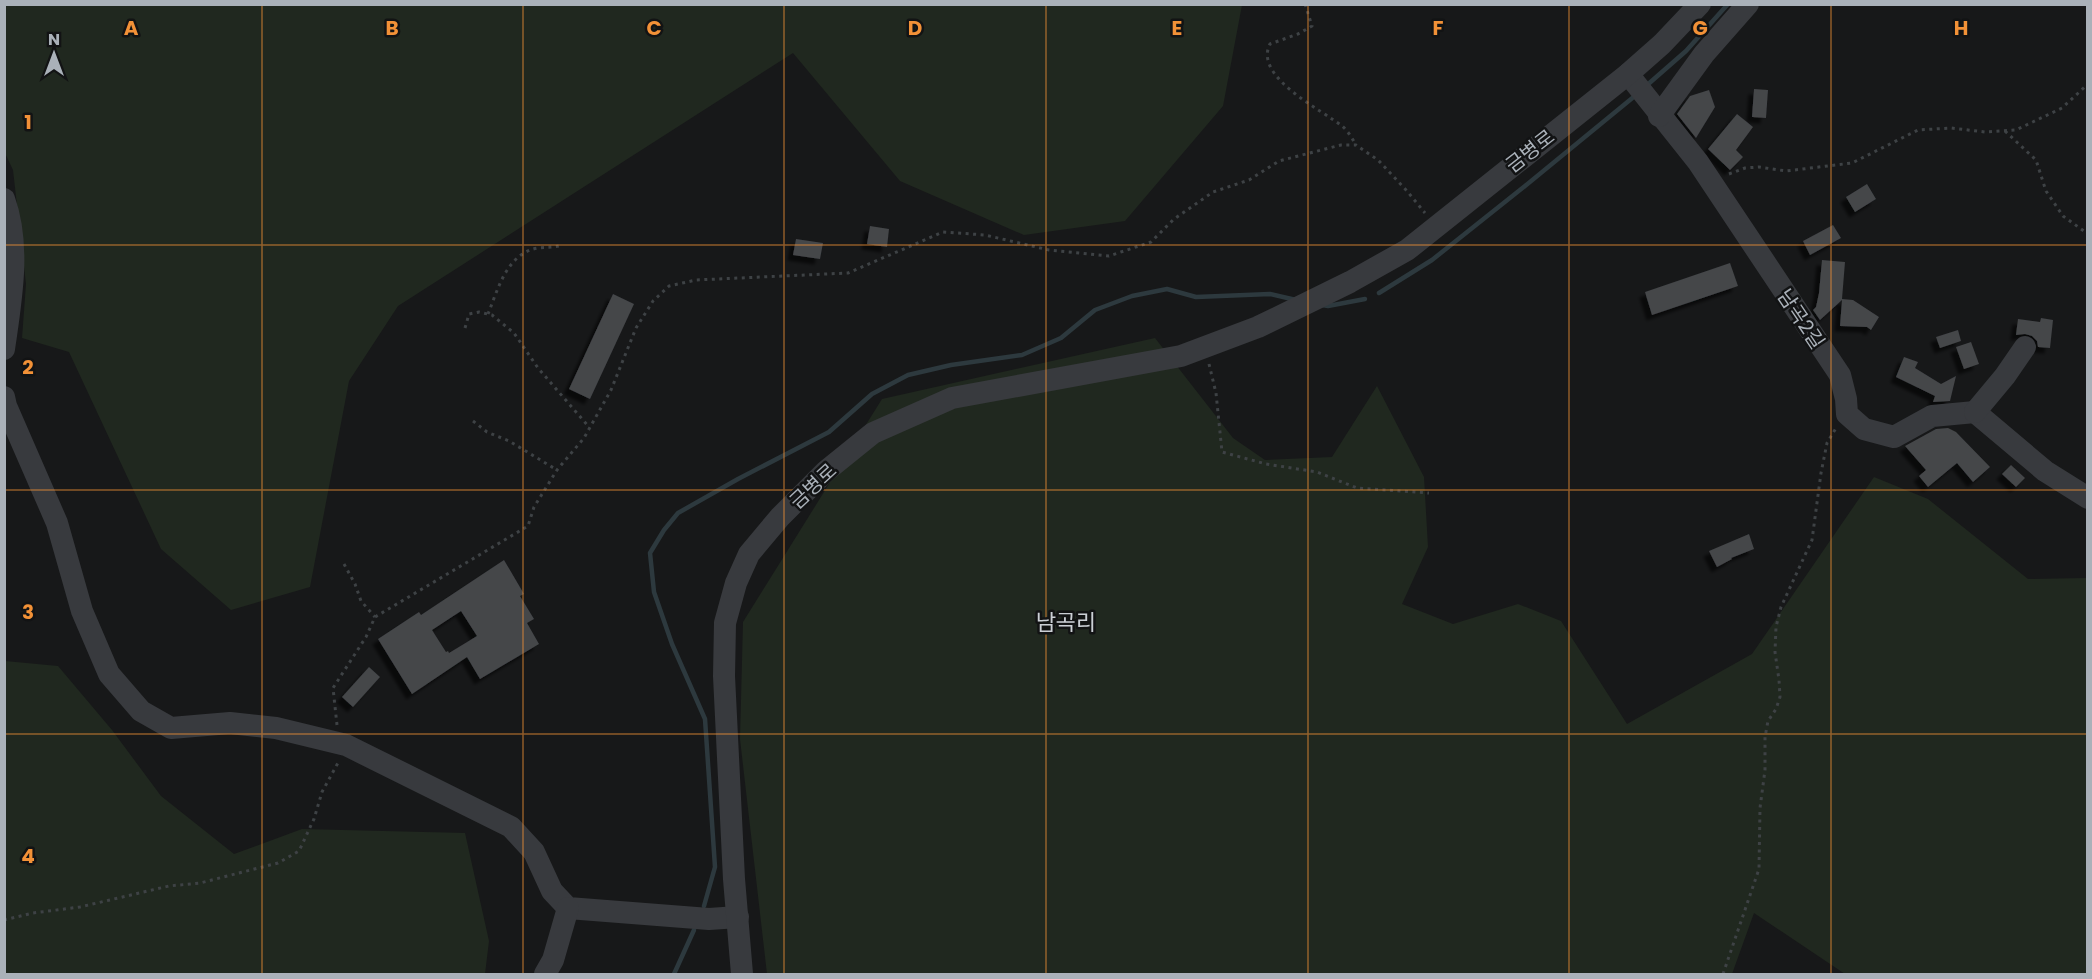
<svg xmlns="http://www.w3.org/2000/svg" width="2092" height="979" viewBox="0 0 2092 979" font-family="Poppins,'Noto Sans KR',sans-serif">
<defs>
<filter id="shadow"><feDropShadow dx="-5.5" dy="5.5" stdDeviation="1.5" flood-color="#0009"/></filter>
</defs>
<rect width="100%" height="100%" fill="#171819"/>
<g fill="#20281f">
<polygon points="4,5 1242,5 1223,106 1125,221 1024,235 900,181 793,53 398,306 349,381 310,587 231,610 161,549 69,352 22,338 26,284 13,170 4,151"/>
<polygon points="1155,338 1233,438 1265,460 1332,457 1377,386 1424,477 1428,547 1402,604 1453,624 1518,604 1561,621 1627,724 1752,654 1874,477 1928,499 2028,579 2087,578 2087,974 1845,974 1754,913 1732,974 767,974 740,739 743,622 882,399"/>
<polygon points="5,661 58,666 112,730 161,796 234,854 302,829 465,833 489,941 485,974 5,974"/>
</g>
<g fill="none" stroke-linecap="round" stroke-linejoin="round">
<g stroke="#2d393e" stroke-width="4.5">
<polyline points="1646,86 1686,51 1728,4"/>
<polyline points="1379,293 1432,260 1525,186 1636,95"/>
<polyline points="1322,305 1328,306 1365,299"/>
<polyline points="704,906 715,867 705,719 672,644 654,592 650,553 664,530 678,513 738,479 829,432 872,394 908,375 951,365 1022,355 1061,338 1095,310 1132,296 1167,289 1196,297 1270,294 1296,300"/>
<polyline points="674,974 694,930"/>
</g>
</g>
<g fill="#444649" fill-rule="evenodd" filter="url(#shadow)">
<polygon points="1754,89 1768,90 1766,118 1752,117"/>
<polygon points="1709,90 1715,107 1696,138 1677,114 1690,96"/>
<polygon points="1737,114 1753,127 1736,150 1743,157 1730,170 1708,149"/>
<polygon points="1867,184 1876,199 1855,212 1846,197"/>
<polygon points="1833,225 1841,238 1810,255 1803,241"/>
<polygon points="870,226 889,229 887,247 867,244"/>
<polygon points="796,239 823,243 820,259 793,255"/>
<polygon points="1822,260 1845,262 1842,299 1853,300 1879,317 1871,330 1867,327 1840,326 1842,300 1820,320 1813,310 1816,307 1819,293"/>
<polygon points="1730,263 1738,286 1652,315 1645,292"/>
<polygon points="613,294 634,304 590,399 569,389"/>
<polygon points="2041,318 2053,320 2050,348 2038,347 2037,341 2032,336 2025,334 2016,335 2018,319 2040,322"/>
<polygon points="1958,330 1961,341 1940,348 1936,337"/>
<polygon points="1971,342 1979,364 1964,369 1956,347"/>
<polygon points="1904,357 1918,362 1915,368 1941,384 1956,376 1950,401 1933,402 1935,396 1896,377"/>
<polygon points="1948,428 1956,432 1990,467 1973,482 1957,463 1928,487 1919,476 1926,470 1905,446 1936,429"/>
<polygon points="2011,465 2025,478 2016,487 2002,474"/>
<polygon points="1749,534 1754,549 1731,558 1732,559 1717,567 1709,551"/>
<path d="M 504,560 L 524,594 L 520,596 L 534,619 L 527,623 L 539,644 L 480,679 L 467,657 L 412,694 L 378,639 L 419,612 L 421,615 ZM 461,611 L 477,636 L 449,653 L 448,651 L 446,652 L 432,630 Z"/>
<polygon points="369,667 380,677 353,707 342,697"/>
</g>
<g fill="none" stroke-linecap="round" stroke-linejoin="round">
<g stroke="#3e4245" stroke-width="3" stroke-dasharray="3 4.5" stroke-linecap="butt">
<path d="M 1305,4 L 1312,26 L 1298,34 L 1270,44 C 1253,77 1322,110 1342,126 C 1348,131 1352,138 1356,145"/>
<polyline points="2005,131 2036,160 2046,191 2063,216 2088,234"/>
<polyline points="1729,174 1745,168 1759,167 1786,171 1852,163 1918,130 1951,128 1985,132 2016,130 2062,108 2088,84"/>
<path d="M 488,314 C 498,289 507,253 538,248 C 546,247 553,248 562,245"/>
<polyline points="465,328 469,314 479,312 492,315 514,333 538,368 589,427"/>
<polyline points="1209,364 1216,393 1222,452 1266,464 1317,472 1357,488 1429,493"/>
<polyline points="473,421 487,432 509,441 557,470"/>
<polyline points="344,564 355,584 361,601 375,617"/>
<polyline points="337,725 333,688 366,637 375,617 528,526 534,507 557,470 584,438 611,390 636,328 653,301 669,286 696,280 848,273 943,232 985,235 1049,250 1109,256 1151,242 1174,219 1213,192 1249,180 1279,161 1341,145 1356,145 1378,160 1407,191 1425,213"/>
<polyline points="4,920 33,913 80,907 169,886 200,883 278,863 299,851 314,819 322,792 339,761"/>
<polyline points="1723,974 1759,869 1760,808 1765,770 1765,737 1768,721 1776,709 1780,697 1779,680 1775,652 1776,627 1781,607 1812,540 1821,473 1827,443 1836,428"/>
</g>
<g stroke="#383a3e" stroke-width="22">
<polyline points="1628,74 1698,162 1840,375 1846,399 1847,414 1864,429 1894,437 1932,416 1975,412"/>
<polyline points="1659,116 1704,54 1748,4"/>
<path d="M 4,199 C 21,246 11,300 4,349"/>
<polyline points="4,397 6,406 57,523 82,611 109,674 141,711 171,728 230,723 276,728 346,745 511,827 534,852 552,891 568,908 709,919 738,917"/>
<polyline points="1975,412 2045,471 2088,498"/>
<polyline points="1975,412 2005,376 2025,347"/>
<polyline points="545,974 553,960 568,908"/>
<polyline points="742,974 734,879 724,676 725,623 736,583 749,554 780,517 826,471 873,433 952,398 1181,356 1258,327 1350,282 1407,250 1628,74 1662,44 1700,4"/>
</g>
</g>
<path fill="none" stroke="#f29137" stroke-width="1.5" stroke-opacity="0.55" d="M 262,4 L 262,974M 523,4 L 523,974M 784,4 L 784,974M 1046,4 L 1046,974M 1308,4 L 1308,974M 1569,4 L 1569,974M 1831,4 L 1831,974M 4,245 L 2088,245M 4,490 L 2088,490M 4,734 L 2088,734"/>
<g text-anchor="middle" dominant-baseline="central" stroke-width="5" stroke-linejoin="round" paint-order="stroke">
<g font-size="20" fill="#aab1b9" stroke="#121314">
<text transform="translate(1530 151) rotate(-38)">금병로</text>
<text transform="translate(1801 319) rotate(56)">남곡2길</text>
<text transform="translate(813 486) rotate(-43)">금병로</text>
</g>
<g font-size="22" fill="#cbcfd5" stroke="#121314">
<text x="1066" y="622">남곡리</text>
</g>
</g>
<g font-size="20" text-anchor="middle" font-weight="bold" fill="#f29137" stroke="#121314" stroke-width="5" stroke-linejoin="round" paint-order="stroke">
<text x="131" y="35">A</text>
<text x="392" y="35">B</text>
<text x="654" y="35">C</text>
<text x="915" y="35">D</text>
<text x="1177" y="35">E</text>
<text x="1438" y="35">F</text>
<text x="1700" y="35">G</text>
<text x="1961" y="35">H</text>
<text x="28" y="129">1</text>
<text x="28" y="374">2</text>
<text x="28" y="619">3</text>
<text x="28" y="863">4</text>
</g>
<rect width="2092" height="979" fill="none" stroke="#aab1b9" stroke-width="12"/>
<g transform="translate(54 54)" stroke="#121314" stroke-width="4.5" paint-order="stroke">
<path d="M0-4.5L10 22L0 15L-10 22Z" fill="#aab1b9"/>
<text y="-9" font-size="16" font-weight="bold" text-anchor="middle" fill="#aab1b9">N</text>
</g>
</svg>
